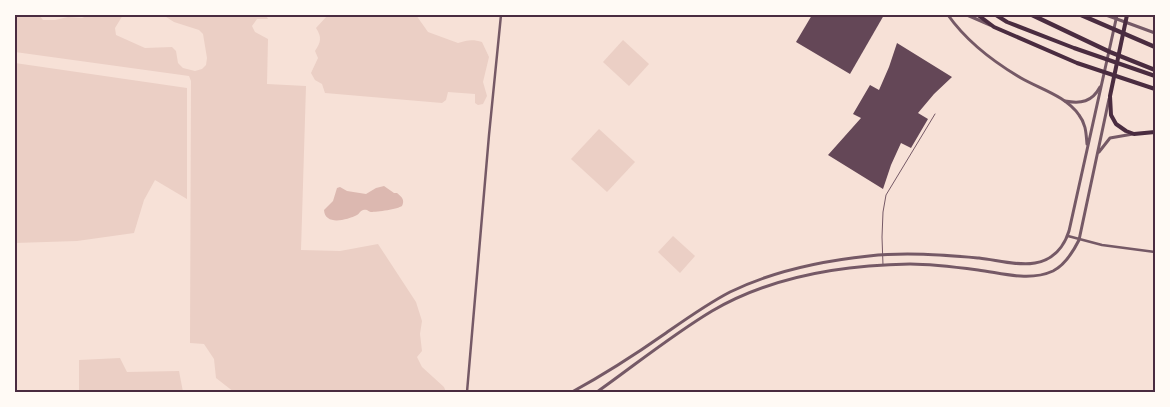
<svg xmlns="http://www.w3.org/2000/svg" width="1170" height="407" viewBox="0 0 1170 407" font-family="Lato,sans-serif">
<rect width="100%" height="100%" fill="#f7e1d7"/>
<g fill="#ebcfc5">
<polygon points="15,15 39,15 43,20 55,20 68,17 82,18 89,15 123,15 115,28 116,35 145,48 172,47 176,51 178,63 183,68 195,71 202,69 206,65 207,58 203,34 199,30 174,22 163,15 266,15 268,19 257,19 252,26 255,32 268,39 267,84 306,86 301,250 340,251 378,244 416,302 422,321 420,334 422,351 417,357 422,367 444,387 446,392 234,392 216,378 214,359 204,344 190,343 191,81 189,76 15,52"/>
<path d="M 328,15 L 416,15 L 428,32 L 458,43 C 467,40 473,39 482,42 L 489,57 L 483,82 L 487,96 L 483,104 L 478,105 L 475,103 L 475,94 L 448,92 L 446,100 L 442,103 L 325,93 L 322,84 L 315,80 L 311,73 L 318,58 L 315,51 C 321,42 322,37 316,28 Z"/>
<polygon points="623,40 649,64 629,86 603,62"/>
<polygon points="15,63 187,88 187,199 155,180 144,200 134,233 77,241 15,243"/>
<polygon points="599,129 635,162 607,192 571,159"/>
<polygon points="673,236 695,256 680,273 658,252"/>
<polygon points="120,358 127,372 179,371 183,392 79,392 79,360"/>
</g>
<path fill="#dcb8b0" d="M 384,186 L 394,193 L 397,193 C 402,197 405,200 402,206 C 398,209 377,212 371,212 C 367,211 368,209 363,210 C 360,211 359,214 357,215 C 347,220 325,226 324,210 L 333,201 L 337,188 L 340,187 L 347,191 L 366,194 L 376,188 Z"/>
<g fill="#644757">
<polygon points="812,15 884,15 850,74 796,42"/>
<polygon points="897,43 952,77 934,94 918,113 928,119 911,148 901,143 891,165 883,189 828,155 861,118 853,114 870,85 879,90 889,67"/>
</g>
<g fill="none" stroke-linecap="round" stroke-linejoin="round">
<polyline stroke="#755966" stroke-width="1" points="883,265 882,237 883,212 886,195 935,114"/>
<g stroke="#755966" stroke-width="2.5">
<polyline points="1068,236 1102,245 1155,252"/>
<polyline points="467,392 489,135 501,15"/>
</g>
<g stroke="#755966" stroke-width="3">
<path d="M 948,15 C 967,42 992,61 1021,78 C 1040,89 1066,96 1079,115 C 1086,124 1086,133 1087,144"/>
<polyline points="967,15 990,25"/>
<polyline points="1106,15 1155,33"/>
<path d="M 1065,101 C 1081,104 1092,102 1100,87"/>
<polyline points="1099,152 1110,138 1133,134"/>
<path d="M 572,392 C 605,374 636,354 666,333 C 686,319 707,304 730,292 C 773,271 821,261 869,256 C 906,252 942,255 979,258 C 997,260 1017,266 1035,263 C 1053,260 1064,247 1069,231 L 1117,15"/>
<path d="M 597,392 C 635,365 672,335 712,311 C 770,277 843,265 910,264 C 932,264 955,267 978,270 C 1002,273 1029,282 1053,271 C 1065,265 1073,252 1079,240 L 1109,99"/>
</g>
<g stroke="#4a2c40" stroke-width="4">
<polyline points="978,15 994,27 1077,63 1155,89"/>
<polyline points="996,15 1007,22 1074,48 1155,76"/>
<polyline points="1127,15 1110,96 1111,115 1116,124 1126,131 1134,134 1155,132"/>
</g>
<g stroke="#4a2c40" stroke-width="4.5">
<polyline points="1032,15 1110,52 1155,70"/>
<polyline points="1081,15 1155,47"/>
</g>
</g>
<rect width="1170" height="407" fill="none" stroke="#fffaf5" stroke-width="32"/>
<rect x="16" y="16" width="1138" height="375" fill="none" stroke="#4a2c40" stroke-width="2"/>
</svg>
